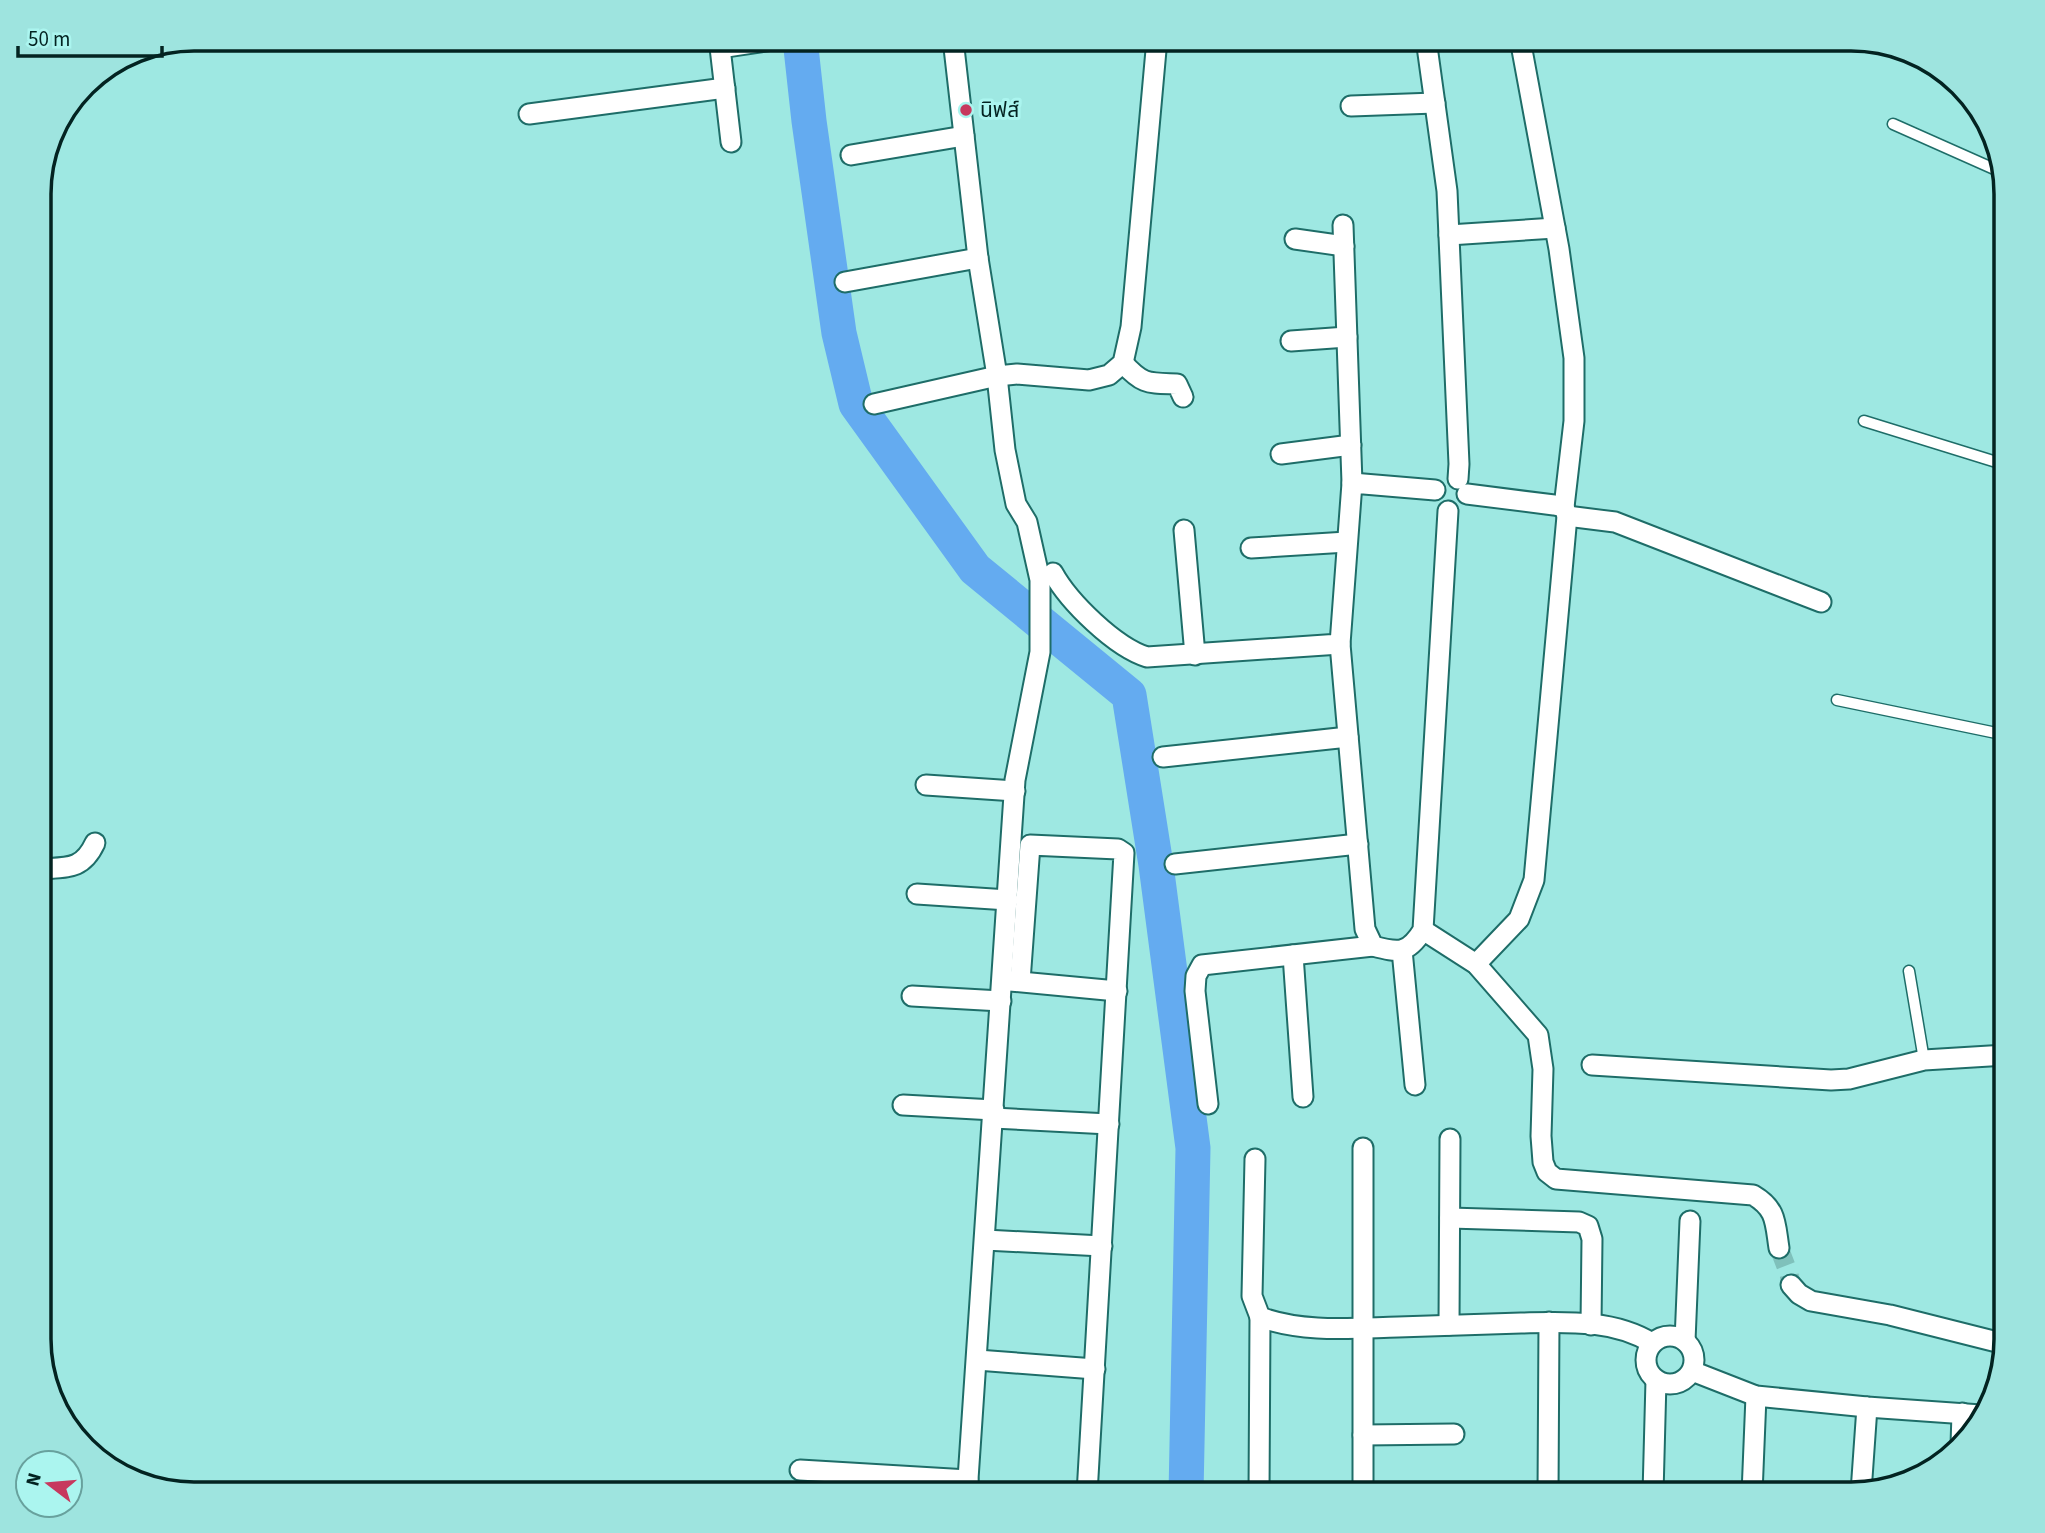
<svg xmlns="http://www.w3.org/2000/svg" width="2045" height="1533" viewBox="0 0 2045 1533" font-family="'Source Sans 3','Noto Sans Thai',sans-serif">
<rect width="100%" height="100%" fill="#9ee8e2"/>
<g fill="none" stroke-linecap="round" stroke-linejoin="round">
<polyline stroke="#64abf0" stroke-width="35" points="800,39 809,121 839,333 856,404 975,569 1129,695 1156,865 1193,1148 1186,1494"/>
<polyline stroke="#7fc1bb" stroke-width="19" stroke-dasharray="19 10" stroke-linecap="butt" points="1779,1248 1789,1274 1791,1285"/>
<g stroke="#1e6d68" stroke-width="13">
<g id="service">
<polyline points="1893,124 2001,172"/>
<polyline points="1864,421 2006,465"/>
<polyline points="1837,700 2006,735"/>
<polyline points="1909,971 1924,1060"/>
</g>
</g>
<g stroke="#1e6d68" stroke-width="23">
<g id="minor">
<polyline points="719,39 731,142"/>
<polyline points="953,39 978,258 997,376 1005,450 1016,504 1027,522 1040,580 1040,652 1015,780 967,1494"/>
<polyline points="1426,39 1447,191 1459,464 1458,479"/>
<polyline points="1520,39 1559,249 1574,358 1574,421 1564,507"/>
<polyline points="720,48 780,39"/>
<polyline points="1351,106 1435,103"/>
<polyline points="529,114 725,88"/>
<polyline points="851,155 964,136"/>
<polyline points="1343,225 1352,483"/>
<polyline points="1449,235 1555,228"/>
<polyline points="1295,239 1344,246"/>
<polyline points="845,282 978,258"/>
<polyline points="1291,341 1347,337"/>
<path d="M 1123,363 C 1143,385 1148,383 1177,384 L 1183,397"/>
<polyline points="874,404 997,376 1017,374 1089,380 1109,375 1123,363 1131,327 1157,39"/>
<polyline points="1281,454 1351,445"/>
<polyline points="1467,494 1554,505 1564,507 1567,516 1534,880 1519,919 1476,964"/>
<polyline points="1567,516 1615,522 1821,602"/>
<polyline points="1184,530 1195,655"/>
<polyline points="1251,548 1347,542"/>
<path d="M 1053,573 C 1069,602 1115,647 1147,657 L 1340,644 L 1352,483 L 1435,490"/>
<path d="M 1340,644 L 1365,929 L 1373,946 C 1399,953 1408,954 1423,930 L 1448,511"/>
<polyline points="1163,757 1348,737"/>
<polyline points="926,785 1015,791"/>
<polyline points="1175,864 1358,844"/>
<path d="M 39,869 C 66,867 82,871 95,843"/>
<polyline points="917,894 1008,900"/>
<path d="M 1423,930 L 1476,964 L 1538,1035 L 1543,1069 L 1541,1136 L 1543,1162 L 1547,1172 L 1556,1179 L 1753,1195 C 1777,1209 1775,1223 1779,1248"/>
<polyline points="1402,950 1415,1085"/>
<polyline points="1293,955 1303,1097"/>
<polyline points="1010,981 1117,991"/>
<polyline points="1020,981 1030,845 1118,849 1124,853 1087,1494"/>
<polyline points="912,996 1001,1001"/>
<polyline points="1592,1065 1831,1080 1849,1079 1924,1060 2006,1055"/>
<polyline points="1208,1104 1195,991 1196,976 1202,965 1373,946"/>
<polyline points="903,1105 994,1110"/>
<polyline points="993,1118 1109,1124"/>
<polyline points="1363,1148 1363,1494"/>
<path d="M 1255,1159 L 1252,1296 L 1260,1317 C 1303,1333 1353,1328 1398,1327 C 1439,1326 1480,1324 1521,1323 C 1565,1322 1613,1319 1652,1343"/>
<polyline points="1450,1218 1579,1222 1588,1226 1592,1239 1591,1325"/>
<polyline points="985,1240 1102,1246"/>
<polyline points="1791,1285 1799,1294 1811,1301 1890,1315 2005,1344"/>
<polyline points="1449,1325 1450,1139"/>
<circle cx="1670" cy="1360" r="24"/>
<polyline points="1685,1341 1690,1221"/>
<polyline points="977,1360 1095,1369"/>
<polyline points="1692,1371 1756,1396 1867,1407 1981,1415"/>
<polyline points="1363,1435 1454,1434"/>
<polyline points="1961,1445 1962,1413"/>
<polyline points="800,1470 968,1480"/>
<polyline points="1861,1492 1867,1407"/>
<polyline points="1259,1494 1260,1317"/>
<polyline points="1548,1494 1549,1322"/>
<polyline points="1653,1494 1656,1380"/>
<polyline points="1752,1494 1756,1396"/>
</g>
</g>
<use href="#service" stroke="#fff" stroke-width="10"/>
<use href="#minor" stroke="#fff" stroke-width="19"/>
</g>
<circle fill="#c7385e" stroke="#abf5ef" stroke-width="2.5" cx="966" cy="110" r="7"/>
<g text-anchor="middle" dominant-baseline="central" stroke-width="6" stroke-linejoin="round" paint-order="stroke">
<g font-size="21" fill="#032321" stroke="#abf5ef" text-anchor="start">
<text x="980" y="110">นิฟส์</text>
</g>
</g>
<path d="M0 0H2045V1533H0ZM194 51H1851A143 143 0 0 1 1994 194V1339A143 143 0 0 1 1851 1482H194A143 143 0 0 1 51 1339V194A143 143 0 0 1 194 51Z" fill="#9ee4df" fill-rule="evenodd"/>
<path fill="none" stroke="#032321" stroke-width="3.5" d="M194 51H1851A143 143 0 0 1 1994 194V1339A143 143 0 0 1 1851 1482H194A143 143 0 0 1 51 1339V194A143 143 0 0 1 194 51Z"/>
<g transform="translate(49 1484) rotate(286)"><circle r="33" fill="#abf5ef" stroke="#68a19d" stroke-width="2"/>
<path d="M0-5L12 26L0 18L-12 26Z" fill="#c7385e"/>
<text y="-10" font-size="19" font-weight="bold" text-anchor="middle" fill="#032321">N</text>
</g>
<path d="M18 46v10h144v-10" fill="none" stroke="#032321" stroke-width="3.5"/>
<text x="28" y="46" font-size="21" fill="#032321" stroke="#abf5ef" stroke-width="5" paint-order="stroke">50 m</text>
</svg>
